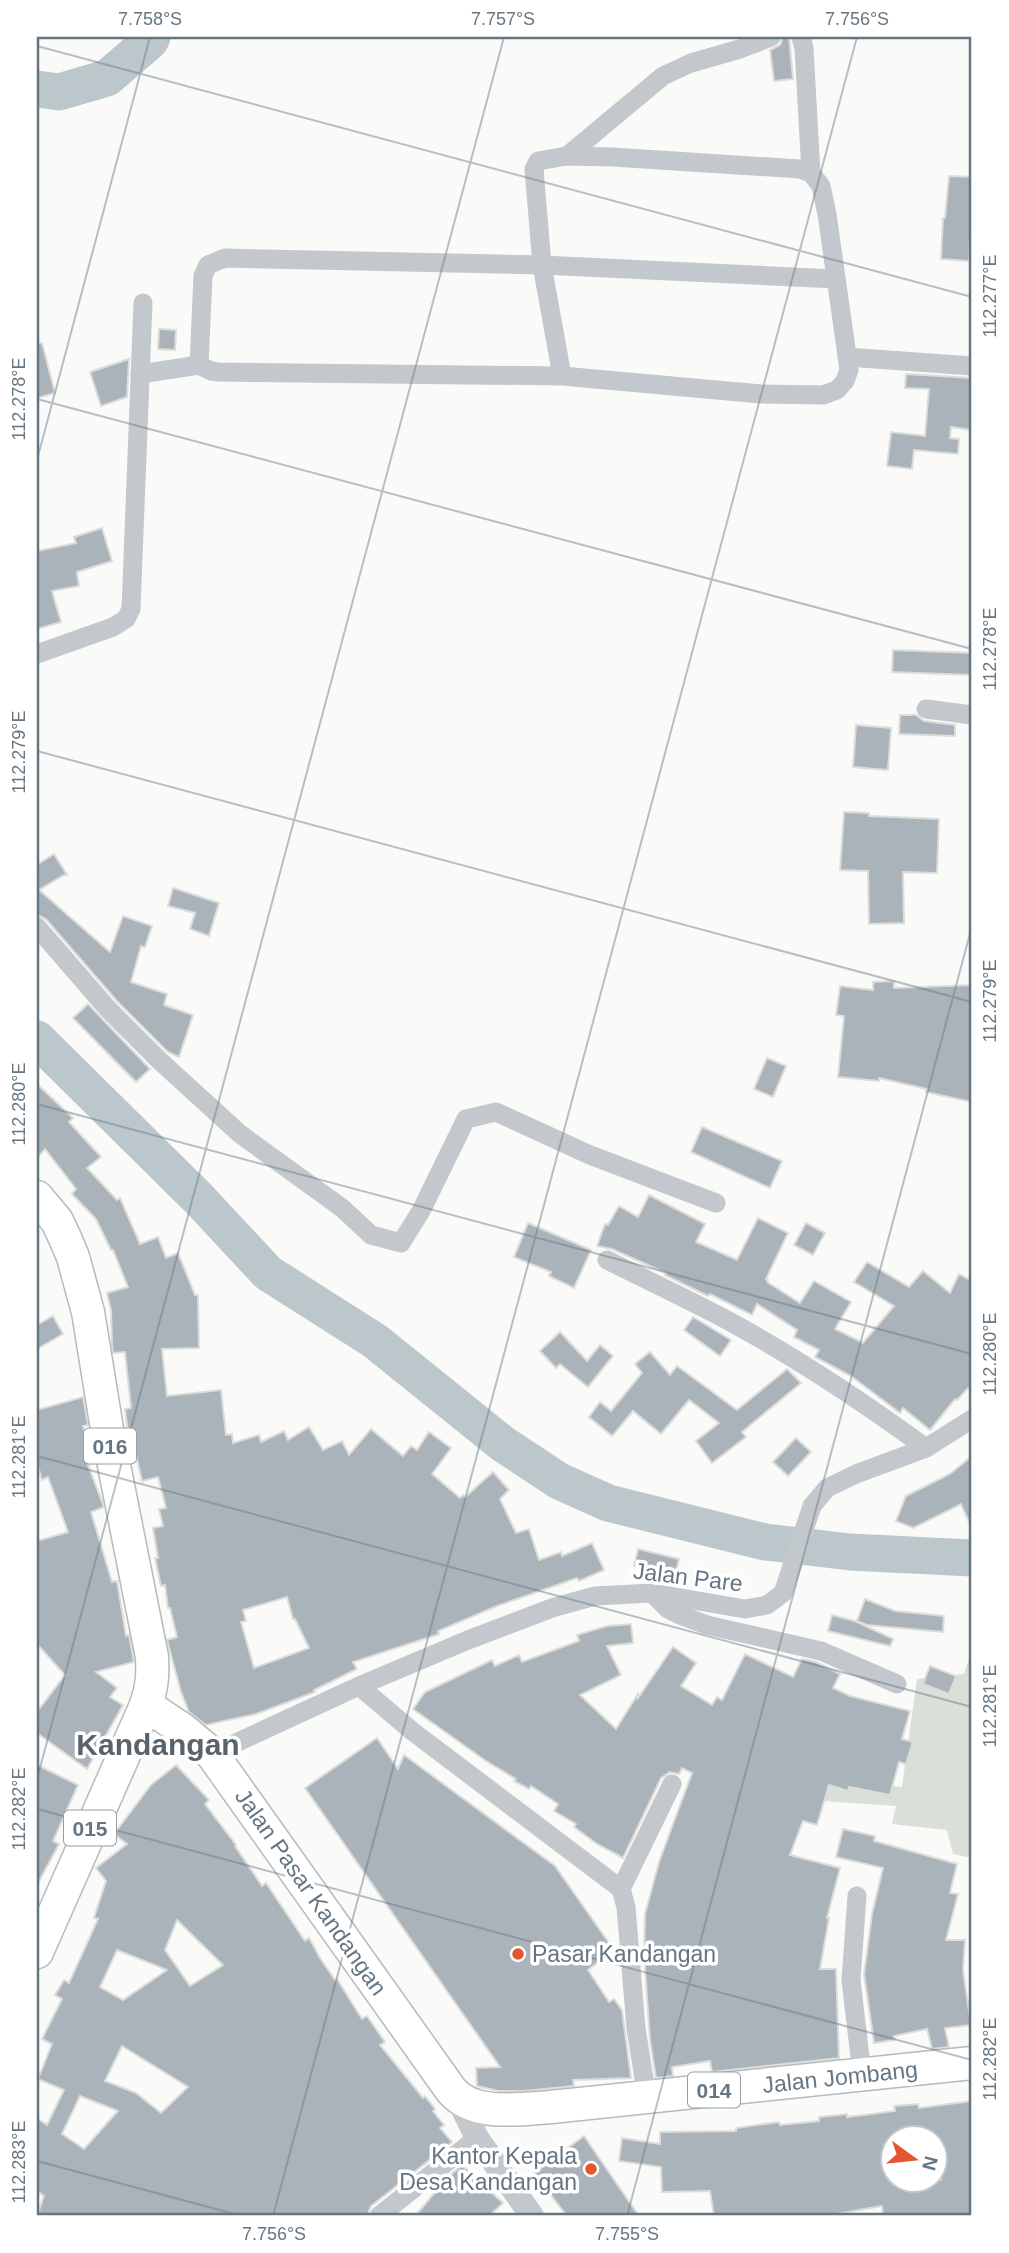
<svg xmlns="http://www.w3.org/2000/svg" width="1009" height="2253" viewBox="0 0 1009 2253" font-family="Arial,sans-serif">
<rect width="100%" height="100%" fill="#fafaf8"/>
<polygon fill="#dadfd7" points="972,1649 972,1858 953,1854 947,1830 892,1824 896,1806 822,1801 824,1780 902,1787 917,1679 964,1674"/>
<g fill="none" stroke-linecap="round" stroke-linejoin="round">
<g stroke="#bbc7cb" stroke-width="37">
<polyline points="37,89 59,92 107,78 150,41 152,37"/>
<polyline points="37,1039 199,1199 268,1273 375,1341 503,1444 559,1481 608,1503 765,1542 850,1552 972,1558"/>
</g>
</g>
<g fill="#aab3b9" stroke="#dcdcda" stroke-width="2" fill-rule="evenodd">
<polygon points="783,37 789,37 793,79 774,81 770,50 780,45"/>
<polygon points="949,176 972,177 969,261 941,259 943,218 945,218"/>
<polygon points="159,329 176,330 175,350 158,349"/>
<polygon points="42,343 55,393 37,398 37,344"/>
<polygon points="129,359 127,397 101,406 90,372"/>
<polygon points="906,374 972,378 972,430 951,427 950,438 959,439 958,454 914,450 912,469 887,466 891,432 925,436 929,389 905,388"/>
<polygon points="102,528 112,561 77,572 79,586 52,591 61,622 37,629 37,551 76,543 74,537"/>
<polygon points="893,650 972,653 972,675 892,672"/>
<polygon points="900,715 916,715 924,721 955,725 955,736 899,734"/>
<polygon points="856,725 891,728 888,770 853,767"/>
<polygon points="844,812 869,813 869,816 939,819 937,873 903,872 904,923 869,924 868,871 840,870"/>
<polygon points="54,854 67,875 64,875 39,890 110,952 123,916 152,926 145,947 141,946 131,982 167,994 164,1005 193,1015 179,1057 168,1052 117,1001 46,919 37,915 37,865"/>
<polygon points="173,888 219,903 209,936 190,929 195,913 168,906"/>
<polygon points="894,981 894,988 972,985 972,1102 926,1092 927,1089 879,1078 879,1081 838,1077 844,1016 836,1015 840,986 873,990 873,982"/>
<polygon points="88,1004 150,1069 136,1082 73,1018"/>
<polygon points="767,1058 786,1066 773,1097 754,1089"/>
<path d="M 37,1084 L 73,1118 L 69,1122 L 101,1157 L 87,1168 L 117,1200 L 120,1198 L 140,1244 L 158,1237 L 166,1258 L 178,1253 L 195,1295 L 198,1295 L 199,1348 L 162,1349 L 167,1396 L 221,1390 L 226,1435 L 232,1434 L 233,1443 L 259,1435 L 261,1442 L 284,1431 L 288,1440 L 309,1427 L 323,1450 L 342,1441 L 349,1455 L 371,1429 L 403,1456 L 411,1446 L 417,1450 L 429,1432 L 451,1448 L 432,1474 L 460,1498 L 463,1495 L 465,1497 L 493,1472 L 509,1490 L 500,1499 L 516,1533 L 529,1529 L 539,1560 L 561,1552 L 562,1556 L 592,1543 L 604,1570 L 579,1581 L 577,1578 L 497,1606 L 438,1631 L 439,1634 L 353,1662 L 357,1669 L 314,1690 L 315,1692 L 256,1714 L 206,1725 L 189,1712 L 181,1692 L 167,1640 L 177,1637 L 170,1608 L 168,1608 L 165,1585 L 161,1586 L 155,1558 L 158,1558 L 153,1528 L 163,1526 L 159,1509 L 166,1508 L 158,1477 L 142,1481 L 135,1450 L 131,1451 L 126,1432 L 128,1432 L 125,1409 L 131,1408 L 125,1352 L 113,1353 L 112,1345 L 111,1310 L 107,1293 L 128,1287 L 113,1250 L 111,1250 L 96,1219 L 72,1194 L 76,1189 L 45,1149 L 37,1158 ZM 287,1597 L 293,1619 L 295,1619 L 309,1648 L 254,1668 L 241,1622 L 246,1621 L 243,1610 Z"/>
<polygon points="702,1127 782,1161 770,1188 691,1152"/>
<polygon points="649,1195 705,1224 696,1242 737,1260 758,1218 788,1233 766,1279 768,1280 767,1282 800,1303 814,1281 851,1302 835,1329 863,1343 894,1306 854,1282 867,1262 909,1287 923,1271 950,1293 959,1274 972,1281 972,1384 957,1400 955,1399 930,1430 903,1408 900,1413 851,1376 815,1357 819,1350 794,1337 797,1330 757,1304 752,1315 710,1294 708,1296 665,1275 666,1273 612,1249 597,1246 605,1224 608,1225 619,1206 638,1217"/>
<polygon points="528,1223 591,1250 574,1288 549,1276 551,1272 514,1257"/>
<polygon points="806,1223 825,1233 813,1255 794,1245"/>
<polygon points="53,1316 63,1334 37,1349 37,1325"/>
<polygon points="693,1317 731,1340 720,1356 684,1330"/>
<polygon points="560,1332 587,1361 600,1345 613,1356 588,1387 560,1364 556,1368 540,1351"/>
<polygon points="650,1352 670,1375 677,1366 737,1410 787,1369 801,1383 742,1432 746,1437 712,1463 696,1441 719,1423 689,1400 661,1434 633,1411 612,1436 589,1417 600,1402 611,1411 642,1373 635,1364"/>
<polygon points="83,1397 88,1425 83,1426 94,1463 88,1465 104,1507 91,1512 112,1582 117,1581 126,1636 129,1635 134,1662 96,1672 117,1688 110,1697 123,1705 87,1769 37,1733 37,1712 65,1675 37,1644 37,1541 68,1532 48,1477 42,1480 37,1463 37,1410"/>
<polygon points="796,1438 811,1452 788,1476 773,1462"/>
<polygon points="972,1456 972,1529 961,1504 913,1528 896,1521 906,1496 950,1474"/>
<polygon points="638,1549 679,1559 675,1575 634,1566"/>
<polygon points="865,1599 895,1611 944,1616 943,1632 867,1625 857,1621"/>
<polygon points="832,1615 855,1621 893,1639 890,1646 828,1631"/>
<polygon points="631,1624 633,1643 607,1646 621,1675 580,1695 616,1729 638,1694 638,1698 673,1647 696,1663 681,1686 712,1705 717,1697 722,1700 745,1654 793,1677 802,1659 816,1662 840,1674 833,1688 850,1696 910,1711 902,1739 913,1742 906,1764 899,1762 890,1795 849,1787 848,1791 829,1785 817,1825 803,1821 790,1855 840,1868 827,1918 829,1918 820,1969 836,1969 839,2058 712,2072 710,2061 672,2067 673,2076 656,2078 650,2040 644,1954 645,1914 659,1862 692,1773 682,1768 679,1774 670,1772 661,1778 623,1858 597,1844 574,1827 576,1824 554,1811 558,1804 531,1786 529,1789 514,1781 516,1779 486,1761 413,1709 425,1692 492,1660 495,1666 519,1655 522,1662 579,1641 577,1635 607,1626"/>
<polygon points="930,1666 956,1676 949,1694 923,1684"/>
<polygon points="377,1738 398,1769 404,1755 555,1866 614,1950 588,1970 609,2002 614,1999 622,2010 631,2078 573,2080 574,2086 524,2091 499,2091 477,2086 476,2068 500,2067 305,1788"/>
<polygon points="37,1765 78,1785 53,1841 59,1844 37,1885"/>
<path d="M 176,1765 L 209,1800 L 205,1804 L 236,1845 L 235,1846 L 262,1886 L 266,1883 L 305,1941 L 309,1938 L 320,1958 L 335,1980 L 337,1979 L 362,2019 L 367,2016 L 385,2042 L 380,2045 L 423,2098 L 425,2096 L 435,2109 L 433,2111 L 444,2125 L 440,2128 L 452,2142 L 371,2206 L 367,2216 L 37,2216 L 44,2196 L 37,2191 L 37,2118 L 47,2125 L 64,2090 L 38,2079 L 52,2044 L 42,2039 L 62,1999 L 55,1995 L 64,1980 L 69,1983 L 98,1919 L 94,1918 L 106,1881 L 96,1868 L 127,1844 L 114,1834 L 151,1785 ZM 177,1920 L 223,1965 L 190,1986 L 165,1950 ZM 117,1950 L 167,1970 L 123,2000 L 100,1987 ZM 122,2046 L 188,2087 L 161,2113 L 136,2093 L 105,2081 ZM 80,2096 L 118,2111 L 84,2149 L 62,2134 Z"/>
<polygon points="843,1829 875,1836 874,1841 957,1864 950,1893 958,1894 946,1940 965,1940 963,1970 971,2025 945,2028 949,2047 932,2049 927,2029 894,2036 895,2040 874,2043 864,1974 872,1914 883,1868 836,1857"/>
<path d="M 972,2101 L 972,2216 L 883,2216 L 882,2206 L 825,2216 L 714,2216 L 710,2191 L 662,2192 L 661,2167 L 619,2161 L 622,2138 L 660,2144 L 660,2132 L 736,2131 L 736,2128 L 779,2122 L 780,2125 L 819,2121 L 819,2117 L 847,2114 L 847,2117 L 895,2111 L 894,2106 L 918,2104 L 919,2108 ZM 893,2138 L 935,2138 L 941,2180 L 920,2180 L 893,2184 Z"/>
<polygon points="584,2136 621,2190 639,2216 567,2216 534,2173"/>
<polygon points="462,2165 503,2203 489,2216 415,2216 448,2177"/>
</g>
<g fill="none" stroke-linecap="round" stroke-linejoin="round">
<g stroke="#b5babe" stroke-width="35">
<g id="primary">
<path d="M 37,1197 L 57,1221 L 65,1238 L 73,1257 L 88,1312 L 108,1435 L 152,1657 C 153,1675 152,1688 146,1705 L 37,1952"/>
<path d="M 146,1705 L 182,1729 L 212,1754 L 451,2090 C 473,2117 519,2109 551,2107 L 972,2063"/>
</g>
</g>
<g stroke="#c3c8cc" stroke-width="19">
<polyline points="801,37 804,48 811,173"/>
<polyline points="567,156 663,76 691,63 740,49 771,37"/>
<polyline points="847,357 972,366"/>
<polyline points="199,365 203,276 208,265 225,258 542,265 836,279"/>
<polyline points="140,374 199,365 211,371 218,372 562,376 761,394 823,395 837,390 845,381 849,370 827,214 821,186 811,173 800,169 612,157 567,156 538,161 534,169 542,265 562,376"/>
<polyline points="37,654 113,627 126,619 131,609 143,303"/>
<polyline points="926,709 972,715"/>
<polyline points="37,927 108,1009 160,1061 240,1134 342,1208 371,1235 401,1243 421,1211 466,1119 496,1112 590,1155 716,1203"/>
<path d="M 607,1260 C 647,1280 687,1299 727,1320 C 797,1358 862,1401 926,1448"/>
<polyline points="652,1593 668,1609 680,1615 707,1625 821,1651 897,1684"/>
<polyline points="359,1686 412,1731 621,1889 626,1907 636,2028 647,2098"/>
<polyline points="212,1754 359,1686 468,1640 552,1608 595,1596 652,1593 745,1609 767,1605 783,1593 812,1506 827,1488 856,1474 926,1448 972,1419"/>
<polyline points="621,1889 672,1784"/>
<polyline points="857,1896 851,1980 862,2074"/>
<polyline points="379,2216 477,2138"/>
</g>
<polyline stroke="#c3c8cc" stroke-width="24" points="458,2099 477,2138 532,2216"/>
<use href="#primary" stroke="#fff" stroke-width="32"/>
</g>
<path fill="none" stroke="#657683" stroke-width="2" stroke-opacity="0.45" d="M 37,46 L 972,297M 37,399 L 972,649M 37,460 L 150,37M 37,751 L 972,1002M 37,1104 L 972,1354M 37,1456 L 972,1707M 37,1779 L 504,37M 37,1809 L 972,2060M 37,2161 L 242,2216M 273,2216 L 857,37M 627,2216 L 972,926"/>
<g fill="#e4572e" stroke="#fff" stroke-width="2.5">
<circle cx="518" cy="1954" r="7"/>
<circle cx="591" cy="2169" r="7"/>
</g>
<g text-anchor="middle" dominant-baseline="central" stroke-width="7" stroke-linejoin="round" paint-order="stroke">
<g fill="#fff" stroke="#939fa8" stroke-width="2">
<rect x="84" y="1428.5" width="52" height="35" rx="5"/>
<rect x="64" y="1810.5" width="52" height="35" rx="5"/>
<rect x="688" y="2072.5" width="52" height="35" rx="5"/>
</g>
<g font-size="21" font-weight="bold" fill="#657683">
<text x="110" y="1446">016</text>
<text x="90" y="1828">015</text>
<text x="714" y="2090">014</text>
</g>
<g font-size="23" fill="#657683" stroke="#fff">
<text transform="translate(688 1577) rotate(7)">Jalan Pare</text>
<text transform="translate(311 1892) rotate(55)">Jalan Pasar Kandangan</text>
<text transform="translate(840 2077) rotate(-6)">Jalan Jombang</text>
</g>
<g font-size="23" fill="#657683" stroke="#fff" text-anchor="start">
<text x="532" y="1954">Pasar Kandangan</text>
<text x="577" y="2156" text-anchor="end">Kantor Kepala<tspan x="577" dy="26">Desa Kandangan</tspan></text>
</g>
<g font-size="30" font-weight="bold" fill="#57646e" stroke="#fff">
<text x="158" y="1744">Kandangan</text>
</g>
</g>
<rect width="1009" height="2253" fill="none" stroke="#ffffff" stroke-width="77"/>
<g transform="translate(914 2159) rotate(105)"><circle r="33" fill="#ffffff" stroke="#c1c8cd" stroke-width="2"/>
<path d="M0-5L12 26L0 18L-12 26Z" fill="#e4572e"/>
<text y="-10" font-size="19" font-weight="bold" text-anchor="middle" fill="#657683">N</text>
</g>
<rect x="38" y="38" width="932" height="2176" fill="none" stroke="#657683" stroke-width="2.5"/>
<g font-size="18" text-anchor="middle" fill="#657683">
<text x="150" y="25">7.758°S</text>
<text x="503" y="25">7.757°S</text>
<text x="857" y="25">7.756°S</text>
<text transform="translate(990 296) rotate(-90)" y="6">112.277°E</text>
<text transform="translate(19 399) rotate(-90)" y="6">112.278°E</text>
<text transform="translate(990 649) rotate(-90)" y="6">112.278°E</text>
<text transform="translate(19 752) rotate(-90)" y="6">112.279°E</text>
<text transform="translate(990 1001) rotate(-90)" y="6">112.279°E</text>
<text transform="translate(19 1104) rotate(-90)" y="6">112.280°E</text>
<text transform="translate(990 1354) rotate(-90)" y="6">112.280°E</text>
<text transform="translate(19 1457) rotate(-90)" y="6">112.281°E</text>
<text transform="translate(990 1706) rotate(-90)" y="6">112.281°E</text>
<text transform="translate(19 1809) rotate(-90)" y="6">112.282°E</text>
<text transform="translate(990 2059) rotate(-90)" y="6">112.282°E</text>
<text transform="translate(19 2162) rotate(-90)" y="6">112.283°E</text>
<text x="274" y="2240">7.756°S</text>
<text x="627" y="2240">7.755°S</text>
</g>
</svg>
